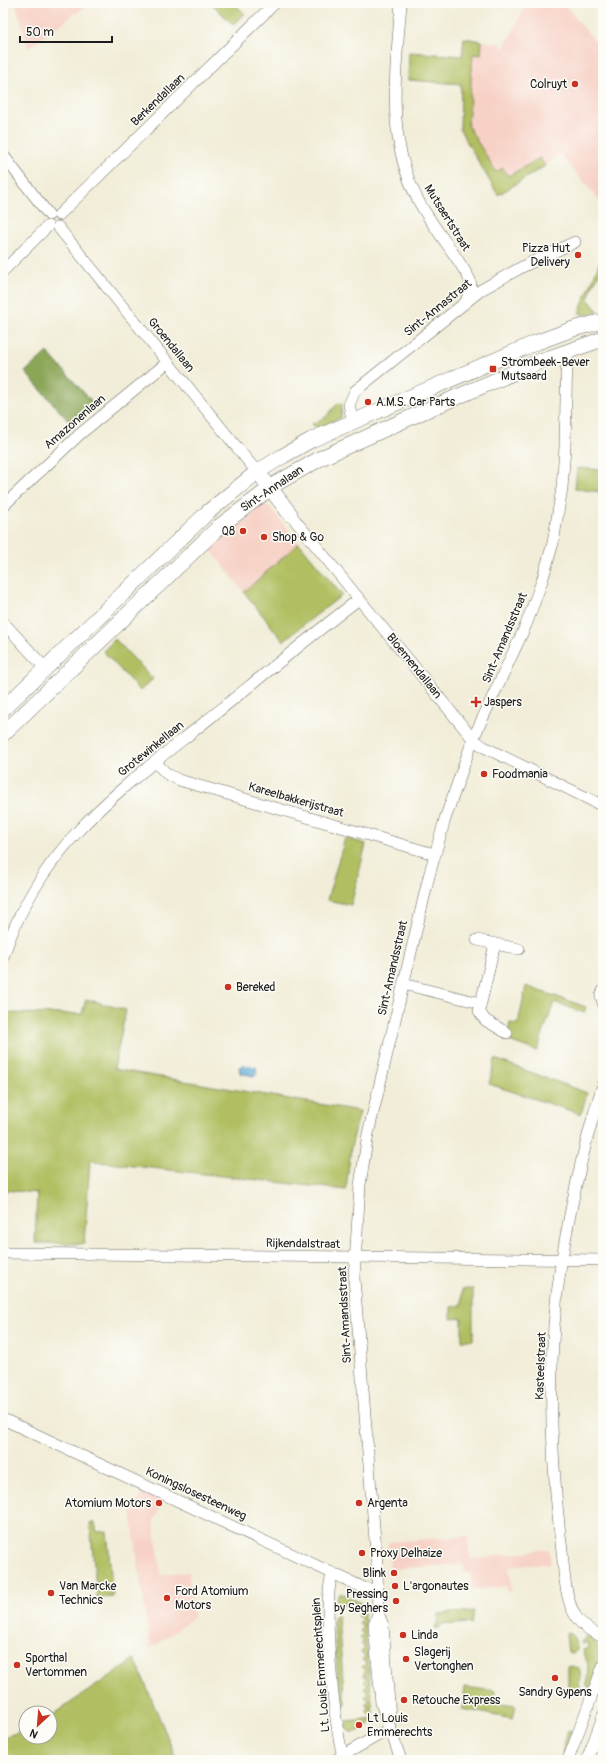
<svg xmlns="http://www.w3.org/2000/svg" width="606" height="1763" viewBox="0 0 606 1763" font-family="Pangolin,sans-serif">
<rect width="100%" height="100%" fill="#fdfcf7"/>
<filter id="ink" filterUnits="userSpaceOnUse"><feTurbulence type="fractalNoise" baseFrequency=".025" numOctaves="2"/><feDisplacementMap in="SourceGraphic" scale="8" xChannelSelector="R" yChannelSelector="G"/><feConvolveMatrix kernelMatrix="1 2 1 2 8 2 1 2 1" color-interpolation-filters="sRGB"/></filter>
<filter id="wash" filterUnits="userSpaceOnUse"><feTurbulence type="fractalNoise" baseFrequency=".012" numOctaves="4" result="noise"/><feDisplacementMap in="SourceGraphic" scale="16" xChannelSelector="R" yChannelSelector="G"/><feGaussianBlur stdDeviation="0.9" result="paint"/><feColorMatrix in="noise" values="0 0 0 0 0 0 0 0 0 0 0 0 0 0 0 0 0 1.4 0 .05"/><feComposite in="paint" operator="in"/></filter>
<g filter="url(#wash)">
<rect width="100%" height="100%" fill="#f1edd8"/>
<g fill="#f7d1c6">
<polygon points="16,3 90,3 28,48"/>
<polygon points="527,3 569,3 567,8 603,51 603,205 560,154 545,166 498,195 460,130 464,38 501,44 503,49"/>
<polygon points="262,504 269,506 299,543 244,592 210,549"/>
<polygon points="143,1492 163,1502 154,1521 161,1575 189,1572 193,1618 150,1649 131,1513"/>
<polygon points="468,1536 470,1559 549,1549 551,1563 509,1567 512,1591 507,1592 506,1586 473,1590 470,1572 465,1573 463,1564 390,1569 388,1542"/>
</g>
<g fill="#b1bf62" stroke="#666e3f">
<polygon points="211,3 234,3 245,14 233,25"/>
<polygon points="464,38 482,41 481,55 473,54 468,126 496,172 503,168 508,176 540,158 545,166 498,195 460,130 461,84 408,80 409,52 462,56"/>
<polygon points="603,254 603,268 593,285 588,299 599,312 584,315 579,313"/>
<polygon points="338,403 342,404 341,418 316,428 312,424 326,417"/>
<polygon points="577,468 603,470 603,492 575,489"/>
<polygon points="299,543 342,595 283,641 244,592"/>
<polygon points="115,639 153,679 140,691 103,651"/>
<polygon points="345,838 366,844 351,905 327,900"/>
<polygon points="526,986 586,1007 584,1013 554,1002 537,1051 506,1040 510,1023 518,1024"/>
<polygon points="86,999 126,1010 114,1069 360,1111 351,1147 346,1190 90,1161 84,1244 35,1243 37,1193 3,1190 4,1013 82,1014"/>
<polygon points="495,1059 587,1093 581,1114 489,1084"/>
<polygon points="462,1289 473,1289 473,1340 462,1340 462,1318 451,1319 451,1307 462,1305"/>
<polygon points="90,1523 95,1523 97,1532 107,1531 113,1597 97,1598"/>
<polygon points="339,1594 343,1594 362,1604 337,1605 336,1599"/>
<polygon points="362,1611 364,1612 373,1715 370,1715 366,1711 369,1707 365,1704 369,1700 365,1697 368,1693 364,1689 367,1685 364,1682 367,1678 363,1675 366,1670 362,1667 366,1663 362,1660 365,1656 361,1652 365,1648 361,1645 364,1641 360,1638 363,1634 360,1631 363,1626 359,1623 362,1619 358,1616"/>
<polygon points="474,1611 472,1623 440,1625 440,1628 435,1628 439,1620 439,1614"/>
<polygon points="335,1615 338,1617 345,1704 343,1707 340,1705 333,1617"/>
<path d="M 568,1633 C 574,1635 577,1643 577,1650 L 573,1654 L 568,1653 L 566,1634 Z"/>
<path d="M 586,1637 C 606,1641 598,1671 592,1687 L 589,1688 L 587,1686 L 588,1665 L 583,1650 L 588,1648 L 587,1642 L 582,1644 L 581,1642 Z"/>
<polygon points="135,1659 177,1760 3,1760 3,1737 26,1730 26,1737 50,1737 50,1717"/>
<polygon points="571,1666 579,1668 581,1679 578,1689 573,1692 568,1690 568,1667"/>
<polygon points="465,1687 495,1691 494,1703 516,1706 513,1719 462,1709"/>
<path d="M 373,1718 C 370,1726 358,1734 350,1732 L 347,1729 L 346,1721 Z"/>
<polygon points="568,1730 572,1731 572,1734 564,1755 562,1753"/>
</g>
<polygon fill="#8ca658" stroke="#54613a" points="47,352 96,406 72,425 25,372"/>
<polygon fill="#5ba6d3" stroke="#3c6178" points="243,1065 256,1067 257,1074 253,1076 240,1073 239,1067"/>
</g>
<g filter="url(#ink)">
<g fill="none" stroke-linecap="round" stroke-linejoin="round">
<g stroke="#67655e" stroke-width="12">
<g id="street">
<path d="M 401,3 C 396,71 385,137 418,200 C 433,228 455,252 470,280 L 471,287 L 466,302"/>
<polyline points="3,155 49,215"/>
<polyline points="59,215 275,3"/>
<polyline points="58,227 261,477"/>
<polyline points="3,271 48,226"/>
<polyline points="353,423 349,405 355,391 481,290 522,267 575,242"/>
<polyline points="3,506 80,434 168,362"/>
<polyline points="290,514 473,739 484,747 603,806"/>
<polyline points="3,622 45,668"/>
<polyline points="155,762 167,774 179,780 434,854"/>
<polyline points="477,940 519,949"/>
<polyline points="495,944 479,1011 485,1020 507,1033"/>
<path d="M 3,957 C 40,845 117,792 205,722 C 256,681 307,639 359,599"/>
<polyline points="403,984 480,1003"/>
<polyline points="603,991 601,996 603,1003"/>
<path d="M 603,1085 C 584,1141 572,1200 562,1258 C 546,1354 550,1455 562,1551 C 564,1571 565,1598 575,1615 C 581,1626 592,1632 603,1637"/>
<polyline points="3,1253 603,1260"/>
<polyline points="3,1419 364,1588 378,1591"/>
<path d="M 333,1573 C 321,1597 334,1727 343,1756"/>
<polyline points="378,1613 383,1625 390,1717"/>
<polyline points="335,1760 391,1728"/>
<polyline points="401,1760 381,1703 374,1625 378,1613 377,1565 354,1278 360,1185 368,1134 429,876 445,819 473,739 526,625 542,581 553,543 562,488 565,447 567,350"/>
<polyline points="568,1760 603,1666"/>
<polyline points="587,1760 603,1716"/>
</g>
</g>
<g stroke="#67655e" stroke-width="16">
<g id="secondary">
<polyline points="264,480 290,514"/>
<polyline points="3,709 208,512 257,472 283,456 311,440 535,343 573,329 603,321"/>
<polyline points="3,734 220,526 277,483 321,458 429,409 543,360 603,339"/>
</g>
</g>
<use href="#street" stroke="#fff" stroke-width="11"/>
<use href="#secondary" stroke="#fff" stroke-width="15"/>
</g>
</g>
<g fill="#c8321e" stroke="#fdfcf7" stroke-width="1.5">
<circle cx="575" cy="84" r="4"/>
<circle cx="578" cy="255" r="4"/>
<rect x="489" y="365" width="8" height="8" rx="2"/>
<circle cx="368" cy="402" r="4"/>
<circle cx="243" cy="531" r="4"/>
<circle cx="264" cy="537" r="4"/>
<path d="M474 696h4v4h4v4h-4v4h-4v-4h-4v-4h4z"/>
<circle cx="484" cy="774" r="4"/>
<circle cx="228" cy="987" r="4"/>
<circle cx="159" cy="1503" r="4"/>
<circle cx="359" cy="1503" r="4"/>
<circle cx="362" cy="1553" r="4"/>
<circle cx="394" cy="1573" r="4"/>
<circle cx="395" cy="1586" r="4"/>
<circle cx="51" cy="1593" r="4"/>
<circle cx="167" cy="1598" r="4"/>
<circle cx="396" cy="1601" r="4"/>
<circle cx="403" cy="1635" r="4"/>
<circle cx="406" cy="1659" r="4"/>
<circle cx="17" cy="1665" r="4"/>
<circle cx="555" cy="1678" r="4"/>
<circle cx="404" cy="1700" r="4"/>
<circle cx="359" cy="1725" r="4"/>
</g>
<g text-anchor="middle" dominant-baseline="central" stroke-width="3" stroke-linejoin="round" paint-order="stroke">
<g font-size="12" fill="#1c1c1c" stroke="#fdfcf7" text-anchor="start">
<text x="567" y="84" text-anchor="end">Colruyt</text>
<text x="570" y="248" text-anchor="end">Pizza Hut<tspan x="570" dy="14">Delivery</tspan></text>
<text x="501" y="362">Strombeek-Bever<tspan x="501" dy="14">Mutsaard</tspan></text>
<text x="376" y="402">A.M.S. Car Parts</text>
<text x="235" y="531" text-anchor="end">Q8</text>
<text x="272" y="537">Shop &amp; Go</text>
<text x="484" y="702">Jaspers</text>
<text x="492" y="774">Foodmania</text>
<text x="236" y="987">Bereked</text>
<text x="151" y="1503" text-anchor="end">Atomium Motors</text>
<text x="367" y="1503">Argenta</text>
<text x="370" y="1553">Proxy Delhaize</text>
<text x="386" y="1573" text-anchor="end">Blink</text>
<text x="59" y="1586">Van Marcke<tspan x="59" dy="14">Technics</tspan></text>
<text x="403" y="1586">L'argonautes</text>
<text x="175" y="1591">Ford Atomium<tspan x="175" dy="14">Motors</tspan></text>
<text x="388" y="1594" text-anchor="end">Pressing<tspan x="388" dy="14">by Seghers</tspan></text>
<text x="411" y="1635">Linda</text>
<text x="414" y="1652">Slagerij<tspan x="414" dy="14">Vertonghen</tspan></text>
<text x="25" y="1658">Sporthal<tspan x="25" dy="14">Vertommen</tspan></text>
<text x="555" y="1692" text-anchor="middle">Sandry Gypens</text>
<text x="412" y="1700">Retouche Express</text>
<text x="367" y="1718">Lt Louis<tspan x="367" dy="14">Emmerechts</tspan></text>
</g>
<g font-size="12" fill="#1c1c1c" stroke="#fdfcf7">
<text transform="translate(158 100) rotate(-44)">Berkendallaan</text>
<text transform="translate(447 218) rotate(58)">Mutsaertstraat</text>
<text transform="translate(438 308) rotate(-39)">Sint-Annastraat</text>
<text transform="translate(171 345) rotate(51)">Groendallaan</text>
<text transform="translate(75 422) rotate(-41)">Amazonenlaan</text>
<text transform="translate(272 489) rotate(-34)">Sint-Annalaan</text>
<text transform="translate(505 638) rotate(-67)">Sint-Amandsstraat</text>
<text transform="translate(414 666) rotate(51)">Bloemendallaan</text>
<text transform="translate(151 749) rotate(-39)">Grotewinkellaan</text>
<text transform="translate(296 800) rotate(16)">Kareelbakkerijstraat</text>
<text transform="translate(393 968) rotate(-77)">Sint-Amandsstraat</text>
<text transform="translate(303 1244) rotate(1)">Rijkendalstraat</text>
<text transform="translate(345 1315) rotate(-93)">Sint-Amandsstraat</text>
<text transform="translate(541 1366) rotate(-88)">Kasteelstraat</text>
<text transform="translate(196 1494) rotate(25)">Koningslosesteenweg</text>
<text transform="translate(321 1665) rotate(-94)">Lt. Louis Emmerechtsplein</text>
</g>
</g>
<rect width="606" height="1763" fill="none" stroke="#fdfcf7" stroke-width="16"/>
<g transform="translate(38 1725) rotate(206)"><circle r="19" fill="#fdfcf7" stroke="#a3a29f"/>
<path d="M0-3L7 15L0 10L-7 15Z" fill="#c8321e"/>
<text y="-6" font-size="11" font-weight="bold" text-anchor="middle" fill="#1c1c1c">N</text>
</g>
<path d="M20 36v6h92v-6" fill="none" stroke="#1c1c1c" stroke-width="2"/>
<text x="26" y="36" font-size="12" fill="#1c1c1c" stroke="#fdfcf7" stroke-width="3" paint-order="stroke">50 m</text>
</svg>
